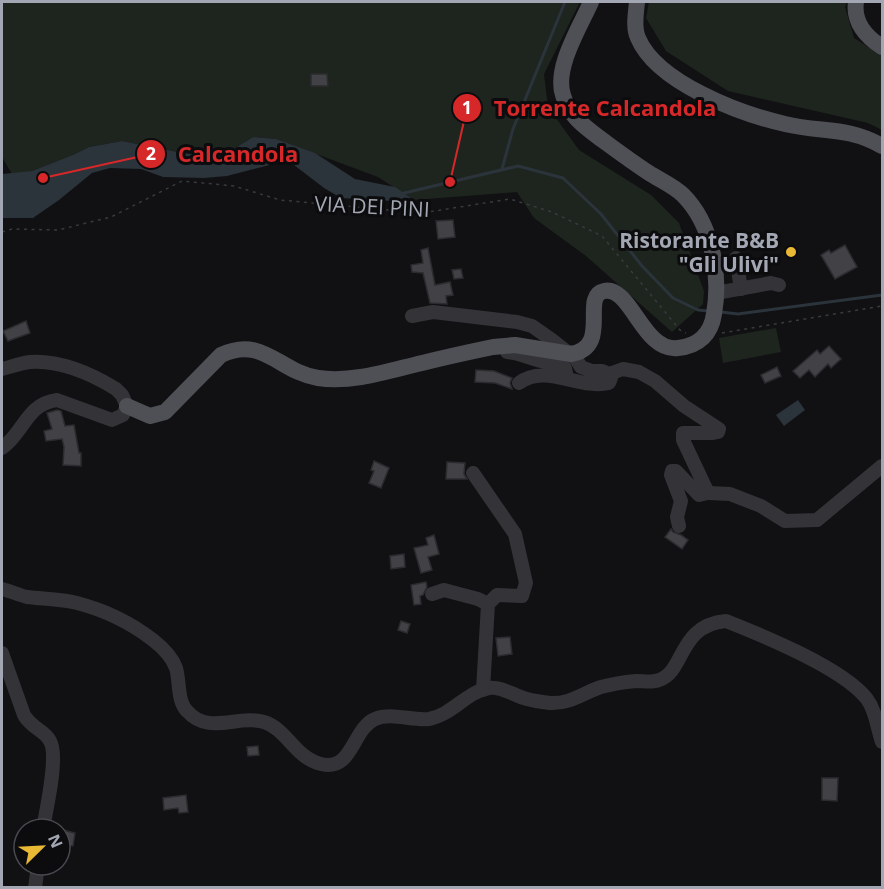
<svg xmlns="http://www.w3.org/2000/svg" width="884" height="889" viewBox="0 0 884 889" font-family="'Open Sans',sans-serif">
<rect width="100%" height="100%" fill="#111113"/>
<g fill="#1e251f">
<polygon points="2,2 580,2 544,74 548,107 579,150 651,195 679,223 704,291 703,304 672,332 586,256 534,218 517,192 414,200 378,177 276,139 253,137 232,150 188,154 122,141 89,147 75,154 32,171 12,174 2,157"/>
<polygon points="649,2 847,2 845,7 854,38 882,56 882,130 868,123 728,91 666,51 646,18"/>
<polygon points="776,328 781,352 723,363 719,338"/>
</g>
<g fill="#2b333b">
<polygon points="253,137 276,139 315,153 355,179 395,187 411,198 392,201 341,198 324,188 294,165 281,162 227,176 204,178 163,177 141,169 110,168 92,173 59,200 33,218 2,218 2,174 32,171 75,154 89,147 122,141 188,154 232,150"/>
<polygon points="798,400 805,410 784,426 776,415"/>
</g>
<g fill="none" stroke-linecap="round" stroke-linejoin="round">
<g stroke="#2b333b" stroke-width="3">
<polyline points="502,169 513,129 565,2"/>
<polyline points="400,194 518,166 563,178 601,214 642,266 673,298 698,310 708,311"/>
<polyline points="721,312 738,314 882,295"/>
</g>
</g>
<g fill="#414146" stroke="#2c2b2f" stroke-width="1.5">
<polygon points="311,74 327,74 328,86 311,86"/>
<polygon points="453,220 455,237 438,239 436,221"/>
<polygon points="845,245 857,267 835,279 821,255 829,250 831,253"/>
<polygon points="428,248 435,285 450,282 453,295 446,296 447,304 430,303 423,273 412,272 411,265 423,263 421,250"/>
<polygon points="461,269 463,278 454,279 452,270"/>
<polygon points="26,321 30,333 8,341 3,331"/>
<polygon points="829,346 841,359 831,368 828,364 815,377 809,370 800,378 793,371 817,350 820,354"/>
<polygon points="777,367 781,376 765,383 761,375"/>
<polygon points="476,370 494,371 512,378 510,383 512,389 495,383 475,382"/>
<polygon points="57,410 61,411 65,426 74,425 79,453 81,453 81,466 63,465 64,447 62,439 46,441 44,431 52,429 47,413"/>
<polygon points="374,461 389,468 381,488 369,483 374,471 371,470"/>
<polygon points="447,462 465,463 464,474 467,479 446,479"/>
<polygon points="671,529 673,532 681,535 688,540 682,549 665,537"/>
<polygon points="434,535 439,554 428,557 432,570 421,573 414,548 428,545 426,538"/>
<polygon points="404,554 405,567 391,569 390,556"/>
<polygon points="426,582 427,587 423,595 420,596 421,604 414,605 411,585"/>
<polygon points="401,621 410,624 407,633 398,630"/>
<polygon points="510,637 512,654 498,656 496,638"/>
<polygon points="258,746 259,755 248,756 247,747"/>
<polygon points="822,778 838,778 837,801 822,800"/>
<polygon points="186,795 188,812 179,813 178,808 164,810 163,798"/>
<polygon points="63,830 75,833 73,846 60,844"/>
</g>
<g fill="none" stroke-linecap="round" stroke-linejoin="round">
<g stroke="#393a3e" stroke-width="1.5" stroke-dasharray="3 4.5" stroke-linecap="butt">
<polyline points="2,232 12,229 58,230 111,217 182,181 234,186 280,200 422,213 510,199 552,212 602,236 680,330 686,333"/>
<polyline points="722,333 882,306"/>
</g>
<g stroke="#333338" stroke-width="14">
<polyline points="736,258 741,289"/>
<polyline points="716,293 771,283 779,285"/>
<path d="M 412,316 L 433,312 L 517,322 L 532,326 L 552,340 L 576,359 L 581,367 L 592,371 L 602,371 L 609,374 L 611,378 L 609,383 C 580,390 545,363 519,383"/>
<path d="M 507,352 C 520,353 529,358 541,361 C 549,364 558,363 565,368 L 567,378"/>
<path d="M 2,369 C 11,367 20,363 30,362 C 61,360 90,373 116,389 L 122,395 L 127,406 L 123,415 L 112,420 L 57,400 C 26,404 24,433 2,448"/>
<polyline points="609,374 623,369 639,372 655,381 684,406 719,429 718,432 713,433 683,433 683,440 708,493 699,495 676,471 672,471 671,475 681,501 677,517 679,526"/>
<polyline points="473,473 515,534 526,583 522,596 497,595 488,604 483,690"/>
<polyline points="708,493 730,494 761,506 785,521 817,520 882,466"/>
<path d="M 2,589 C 10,591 19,595 27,597 C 44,599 61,599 77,603 C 104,610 131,623 153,640 C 162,647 172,657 176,668 C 180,681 177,701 187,711 C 209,736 238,714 264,722 C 287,729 295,758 321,764 C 353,772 352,729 375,719 C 391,712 412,721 429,719 C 452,715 466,692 489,688 C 501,686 515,696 527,699 C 534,701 542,702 550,703 C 570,704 583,693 601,687 C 612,684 625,682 636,681 C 644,681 652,683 659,680 C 685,672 678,625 726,621 C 764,636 843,668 867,699 C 876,711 877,728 882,742"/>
<polyline points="432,594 444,590 478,599 488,604"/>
<path d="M 2,653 L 24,715 C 32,729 45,730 50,741 C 59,756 46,810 43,829"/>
<polyline points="35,888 38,865"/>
</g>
<g stroke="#4f5056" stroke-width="16">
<path d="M 637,2 C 636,13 633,27 638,38 C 657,83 741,114 785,124 C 822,133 847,126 882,146"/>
<path d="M 856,2 C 853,22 866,37 882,47"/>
<path d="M 127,406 L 150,416 L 165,412 L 221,355 C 263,335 279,372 318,378 C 353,383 388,371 422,363 C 446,357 469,352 493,347 L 515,345 L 571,354 C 612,347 580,296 604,291 C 631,285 643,353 678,348 C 699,346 711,334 714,314 C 721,274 712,224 683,195 C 674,186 660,180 649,173 C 632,162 616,150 601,139 C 585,127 568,115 563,95 C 554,68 580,27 591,2"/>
</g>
</g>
<circle fill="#e9b834" stroke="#0c0c0e" stroke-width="2" cx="791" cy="252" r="6"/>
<g text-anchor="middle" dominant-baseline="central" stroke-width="6" stroke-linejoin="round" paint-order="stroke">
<g font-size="21" fill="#a3a7b3" stroke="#0c0c0e">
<text transform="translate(372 206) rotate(3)">VIA DEI PINI</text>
</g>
<g font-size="21" font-weight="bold" fill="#a3a7b3" stroke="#0c0c0e" text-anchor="end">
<text x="779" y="240">Ristorante B&amp;B<tspan x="779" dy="24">"Gli Ulivi"</tspan></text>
</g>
</g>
<path fill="none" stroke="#d62828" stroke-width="2" d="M450 182L467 108M43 178L151 154"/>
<g fill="#d62828" stroke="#0c0c0e" stroke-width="2">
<circle cx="450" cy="182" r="6"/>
<circle cx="43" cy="178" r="6"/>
<circle cx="467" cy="108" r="15"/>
<circle cx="151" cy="154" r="15"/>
</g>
<g font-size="18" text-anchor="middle" font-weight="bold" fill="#fff">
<text x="467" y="114">1</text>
<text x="151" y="160">2</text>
</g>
<g font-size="22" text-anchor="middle" font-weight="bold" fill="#d62828" stroke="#0c0c0e" stroke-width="6" stroke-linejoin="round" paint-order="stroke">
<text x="605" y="116">Torrente Calcandola</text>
<text x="238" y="162">Calcandola</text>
</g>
<rect width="884" height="889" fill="none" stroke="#a3a7b3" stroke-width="6"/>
<g transform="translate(42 847) rotate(66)"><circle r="28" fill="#0c0c0e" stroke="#484a50" stroke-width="1.5"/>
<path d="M0-4.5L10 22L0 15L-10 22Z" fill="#e9b834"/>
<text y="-9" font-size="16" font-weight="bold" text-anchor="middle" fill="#a3a7b3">N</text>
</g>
</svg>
